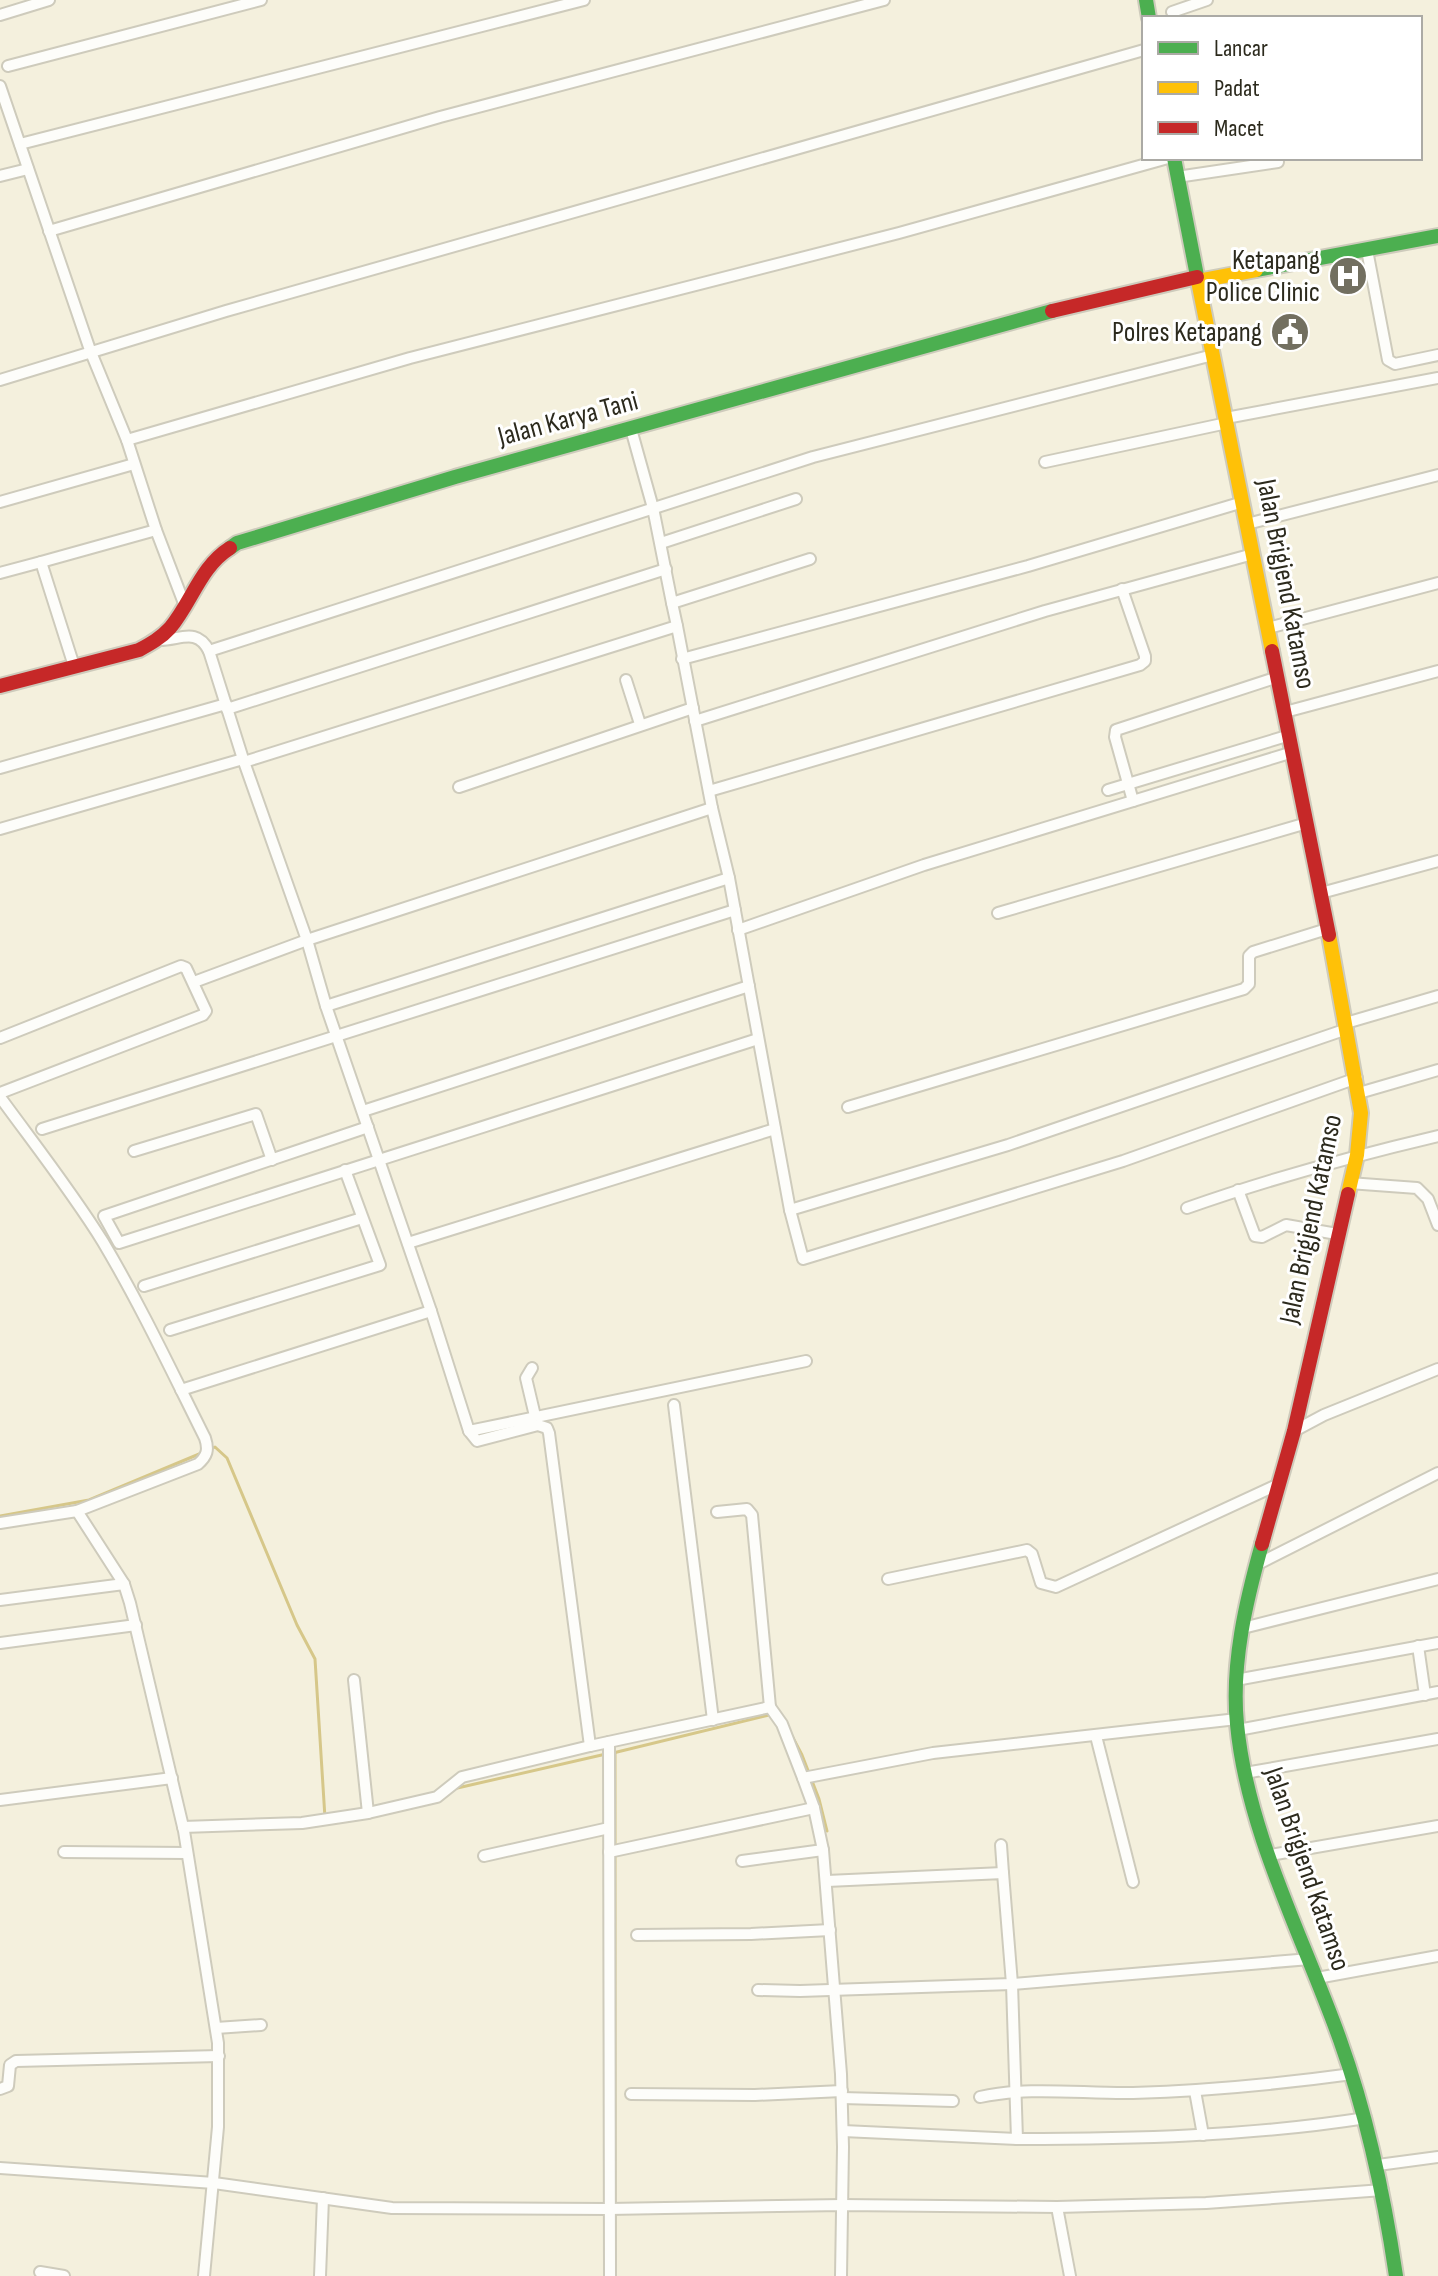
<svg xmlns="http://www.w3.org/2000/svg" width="1438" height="2276" viewBox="0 0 1438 2276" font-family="'Sofia Sans Condensed',sans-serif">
<rect width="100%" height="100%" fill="#f4f0dd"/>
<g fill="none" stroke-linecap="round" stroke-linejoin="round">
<g stroke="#d6c789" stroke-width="3">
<polyline points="211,1449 215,1447 227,1458 297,1625 315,1659 325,1818"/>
<polyline points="0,1516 89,1500 204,1452"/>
<polyline points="780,1713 802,1755 819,1799 827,1831"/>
<polyline points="613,1753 773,1714"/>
<polyline points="615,1753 615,2204"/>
<polyline points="453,1789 606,1754"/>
<polyline points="615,2212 615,2276"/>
</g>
<g stroke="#cecbbc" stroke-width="14">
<g id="street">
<polyline points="1172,12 1207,0"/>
<polyline points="0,15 49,0"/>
<polyline points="8,66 261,0"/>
<polyline points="0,86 90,350 127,440 156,530 185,606"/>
<polyline points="20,144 584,0"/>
<polyline points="0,176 28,169"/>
<polyline points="1177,177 1278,162"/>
<polyline points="49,231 440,117 884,0"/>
<polyline points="1367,250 1388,360 1395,364 1438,355"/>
<polyline points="0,380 226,311 1144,50"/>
<polyline points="1226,418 1438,378"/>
<polyline points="631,429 653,508 672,603 810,559"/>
<polyline points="127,440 410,358 899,233 1168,158"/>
<polyline points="1045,462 1227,423"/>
<polyline points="0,502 134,464"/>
<polyline points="1247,524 1438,475"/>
<polyline points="661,543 796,499"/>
<polyline points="41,562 156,530"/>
<polyline points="0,573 41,562 74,666"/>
<polyline points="677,626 712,808 729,878 790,1210 803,1259 1123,1161 1357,1078"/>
<polyline points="1268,628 1438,583"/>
<path d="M 160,640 C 180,640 197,627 209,651 L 813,457 L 1213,355"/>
<polyline points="209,651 243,759 307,940 326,1006 431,1311 469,1431 806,1361"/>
<polyline points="682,659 1028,566 1243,502"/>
<polyline points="626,680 640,724"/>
<polyline points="227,709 666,569"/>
<polyline points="1285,712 1438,671"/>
<polyline points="695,721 1045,611 1253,554"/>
<polyline points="244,762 677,626 672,603"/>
<polyline points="0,768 226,704"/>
<polyline points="459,787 693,708"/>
<polyline points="1108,790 1290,735"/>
<polyline points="709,791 1140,665 1145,661 1145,656 1122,589"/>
<polyline points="1133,801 1115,737 1116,730 1278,677"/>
<polyline points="0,829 243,759"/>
<polyline points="1321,893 1438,861"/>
<polyline points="998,913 1307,823"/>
<polyline points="738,930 924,865 1293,752"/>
<polyline points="194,982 307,940 712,808"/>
<polyline points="326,1006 729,878"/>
<polyline points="1346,1023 1438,996"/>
<polyline points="0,1038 181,966 186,968 206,1011 203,1015 0,1093"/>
<polyline points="1359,1093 1438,1070"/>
<path d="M 0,1097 C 35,1145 72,1192 103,1242 C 141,1306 172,1372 205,1438 C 209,1450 207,1456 198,1464 L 77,1511 L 0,1523"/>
<polyline points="848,1107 1244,989 1249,984 1249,956 1253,952 1327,929"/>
<polyline points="363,1111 749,986"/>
<polyline points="368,1127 104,1216 119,1243 758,1039"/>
<polyline points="42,1129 735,910"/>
<polyline points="134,1151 256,1114 272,1160"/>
<polyline points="1349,1183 1417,1188 1428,1199 1438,1225"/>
<polyline points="1238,1190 1255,1236 1262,1237 1286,1225 1337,1234"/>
<path d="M 1187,1208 C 1269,1179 1353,1156 1438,1136"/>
<polyline points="790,1210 1008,1145 1347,1029"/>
<polyline points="408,1243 775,1129"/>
<polyline points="144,1286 362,1218"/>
<polyline points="170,1330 380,1265 345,1170"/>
<polyline points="532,1368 526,1378 535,1416"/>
<polyline points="181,1390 431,1311"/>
<polyline points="674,1405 713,1720"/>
<polyline points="469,1431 477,1441 538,1425 547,1428 549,1433 590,1746"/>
<polyline points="1294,1431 1324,1415 1438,1369"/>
<polyline points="77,1511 124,1584 130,1603 184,1831 218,2043 218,2127 204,2276"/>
<polyline points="717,1512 747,1509 752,1515 770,1707"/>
<polyline points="1258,1564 1438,1473"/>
<polyline points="888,1579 1027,1550 1032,1554 1041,1583 1056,1587 1277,1485"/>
<polyline points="0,1600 124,1584"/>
<polyline points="1243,1628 1438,1579"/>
<polyline points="0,1643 136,1625"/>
<polyline points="1418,1646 1425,1695"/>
<polyline points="354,1680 368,1813"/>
<polyline points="1236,1680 1438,1643"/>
<polyline points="1238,1730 1438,1692"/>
<polyline points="1096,1736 1133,1882"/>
<polyline points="609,1742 610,2276"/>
<polyline points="1245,1773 1438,1739"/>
<polyline points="803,1778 933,1753 1237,1719"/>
<polyline points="0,1800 172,1778"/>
<polyline points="183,1827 302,1823 368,1813 437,1797 462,1777 590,1746 770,1707 782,1724 803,1778 814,1808 823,1850 841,2074 843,2147 841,2276"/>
<polyline points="1001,1845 1003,1873"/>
<polyline points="64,1852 187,1853"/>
<polyline points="609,1852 814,1808"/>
<polyline points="1270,1855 1438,1826"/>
<polyline points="484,1856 609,1828"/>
<polyline points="742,1861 823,1850"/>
<path d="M 827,1881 L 1003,1873 L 1012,1984 L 1017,2139 C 1134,2139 1251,2136 1366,2118"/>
<polyline points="637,1935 751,1934 830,1930"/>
<polyline points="1317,1978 1438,1956"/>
<polyline points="758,1990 800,1991 1012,1984 1310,1959"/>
<polyline points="216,2028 261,2025"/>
<polyline points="0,2089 8,2086 10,2065 16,2061 219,2056"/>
<polyline points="1195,2091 1203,2135"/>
<polyline points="631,2094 755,2095 842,2091"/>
<path d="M 980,2097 C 1030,2086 1082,2094 1133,2093 C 1206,2091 1279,2084 1352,2074"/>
<polyline points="842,2098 953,2101"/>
<polyline points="843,2131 1017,2139"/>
<polyline points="1378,2165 1438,2157"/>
<polyline points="0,2168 214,2183 392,2208 609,2209 842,2205 1057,2207 1206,2203 1383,2190"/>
<polyline points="1057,2207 1070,2276"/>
<polyline points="40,2272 64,2276"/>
<polyline points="320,2276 323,2198"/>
</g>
</g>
<g stroke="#cecbbc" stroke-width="18">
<g id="fast">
<polyline points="1146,0 1149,18"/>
<polyline points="1174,158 1198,281"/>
<polyline points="1256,270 1438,236"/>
<polyline points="230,548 237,543 455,477 1052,311"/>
<path d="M 1262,1544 C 1246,1601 1231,1664 1237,1724 C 1247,1832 1304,1939 1340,2040 C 1368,2118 1384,2195 1396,2276"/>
</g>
</g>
<g stroke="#cecbbc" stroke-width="18">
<g id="slow">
<polyline points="1256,270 1198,281 1272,651"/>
<polyline points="1329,935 1361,1113 1357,1155 1348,1194"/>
</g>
</g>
<g stroke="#cecbbc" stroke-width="18">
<g id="jam">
<polyline points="1052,311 1197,277"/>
<polyline points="1272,651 1329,935"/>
<path d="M 0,686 L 139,650 C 150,644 161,638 170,628 C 192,602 200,567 230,548"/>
<polyline points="1262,1544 1294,1431 1348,1194"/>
</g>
</g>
<use href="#street" stroke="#fdfdfa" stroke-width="10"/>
<use href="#fast" stroke="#4caf50" stroke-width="14"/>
<use href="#slow" stroke="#ffc107" stroke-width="14"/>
<use href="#jam" stroke="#c62828" stroke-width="14"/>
</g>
<defs>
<g id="hospital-disc" transform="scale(2)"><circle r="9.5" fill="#726f60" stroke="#fff"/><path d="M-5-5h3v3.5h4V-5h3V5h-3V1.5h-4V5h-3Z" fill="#fff"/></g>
<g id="civic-disc" transform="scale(2)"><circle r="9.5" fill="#726f60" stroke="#fff"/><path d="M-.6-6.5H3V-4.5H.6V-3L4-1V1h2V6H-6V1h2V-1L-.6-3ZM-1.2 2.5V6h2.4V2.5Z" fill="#fff"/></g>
</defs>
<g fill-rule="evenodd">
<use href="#hospital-disc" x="1348" y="276"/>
<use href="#civic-disc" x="1290" y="332"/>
</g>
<g text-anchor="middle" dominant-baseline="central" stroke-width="6" stroke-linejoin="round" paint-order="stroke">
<g font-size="28" fill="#2c2a1d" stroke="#fff" text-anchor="end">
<text x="1320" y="260">Ketapang<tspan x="1320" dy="32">Police Clinic</tspan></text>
<text x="1262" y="332">Polres Ketapang</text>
</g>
<g font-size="28" fill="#2c2a1d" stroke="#fff">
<text transform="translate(568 419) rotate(-15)">Jalan Karya Tani</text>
<text transform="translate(1286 584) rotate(79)">Jalan Brigjend Katamso</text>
<text transform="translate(1311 1219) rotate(-78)">Jalan Brigjend Katamso</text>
<text transform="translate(1307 1869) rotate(71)">Jalan Brigjend Katamso</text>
</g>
</g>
<rect x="1142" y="16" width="280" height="144" fill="#ffffff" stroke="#abaaa5" stroke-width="2"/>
<rect x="1158" y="42" width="40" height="12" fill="#4caf50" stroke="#abaaa5" stroke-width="2"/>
<text x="1214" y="56" font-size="24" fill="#2c2a1d">Lancar</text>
<rect x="1158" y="82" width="40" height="12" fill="#ffc107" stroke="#abaaa5" stroke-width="2"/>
<text x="1214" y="96" font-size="24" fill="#2c2a1d">Padat</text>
<rect x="1158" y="122" width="40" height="12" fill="#c62828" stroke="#abaaa5" stroke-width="2"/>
<text x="1214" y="136" font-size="24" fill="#2c2a1d">Macet</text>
</svg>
